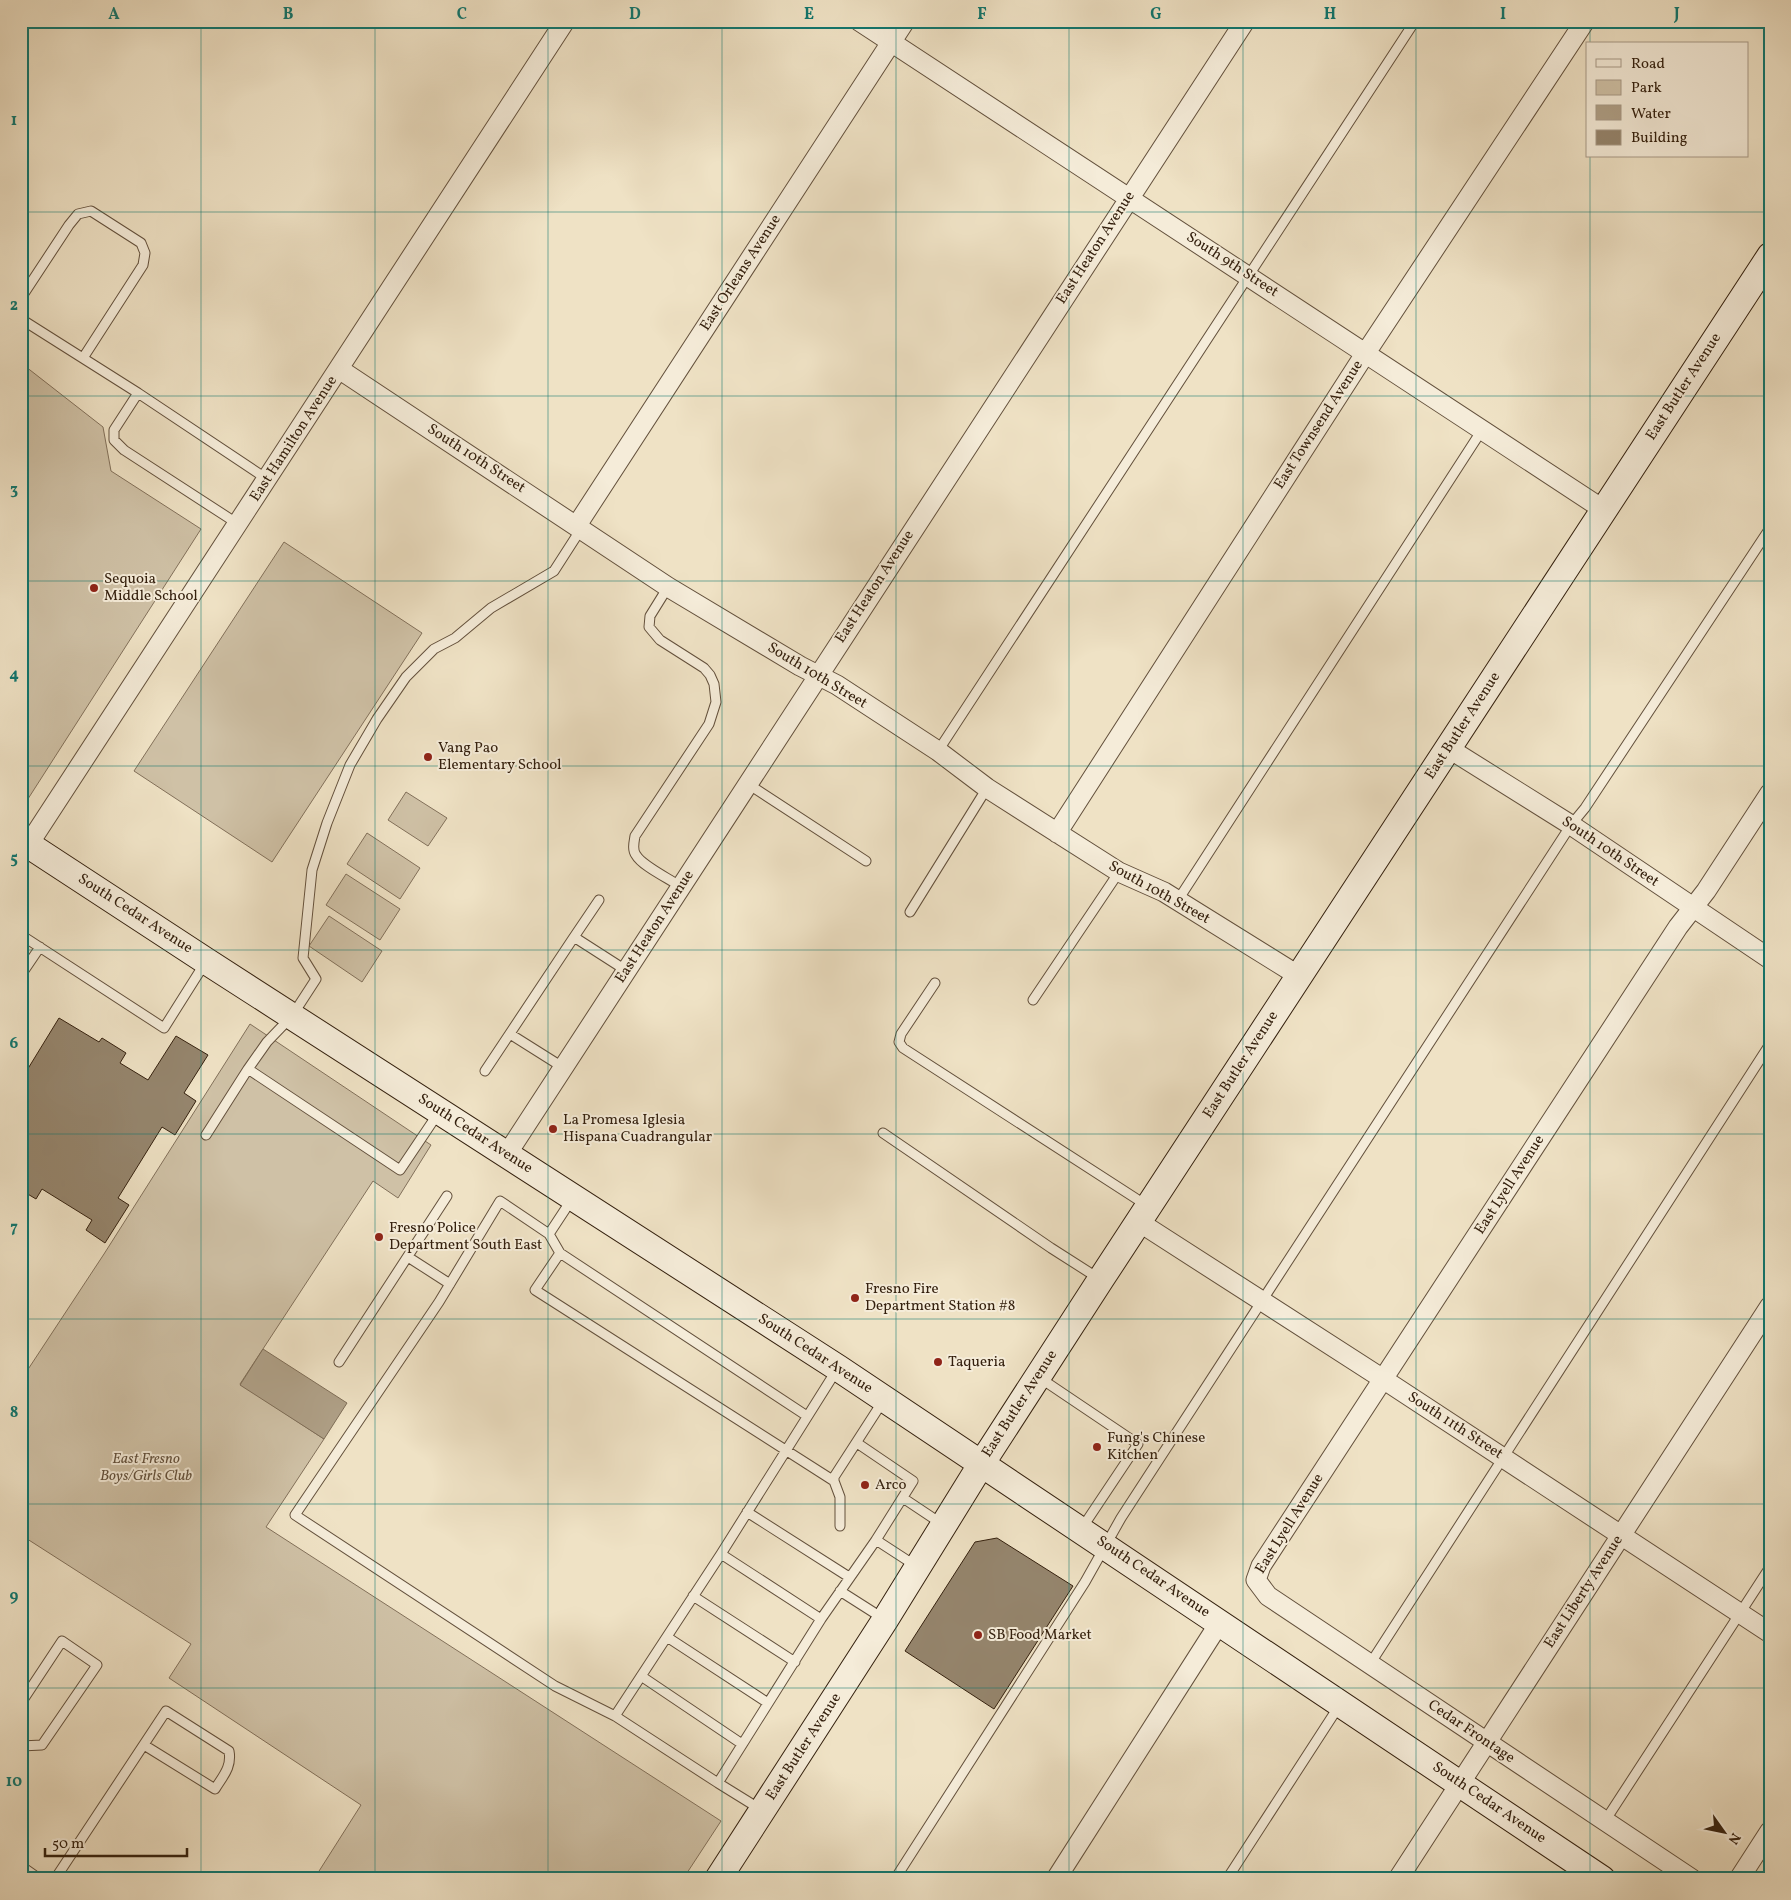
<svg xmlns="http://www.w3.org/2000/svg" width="1791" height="1900" font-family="Vollkorn,serif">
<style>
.green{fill:#cfc1a6;stroke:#82705a}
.water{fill:#afa087;stroke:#7e6d57}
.building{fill:#95856d;stroke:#34200e}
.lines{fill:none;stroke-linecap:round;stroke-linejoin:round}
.lane-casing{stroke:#63503c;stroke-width:11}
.street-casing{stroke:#63503c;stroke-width:21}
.secondary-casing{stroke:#34200e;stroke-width:28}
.lane{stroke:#f5ecd9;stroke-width:9}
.street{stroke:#f5ecd9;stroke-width:19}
.secondary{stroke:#f5ecd9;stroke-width:26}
.grid{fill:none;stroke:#0f766e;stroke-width:1;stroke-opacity:0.55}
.poi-dot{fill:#8f2418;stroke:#f5ecd9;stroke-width:2}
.labels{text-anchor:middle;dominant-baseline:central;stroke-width:4;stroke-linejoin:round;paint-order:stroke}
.street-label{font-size:15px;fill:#34200e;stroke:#f5ecd9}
.poi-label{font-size:15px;fill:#34200e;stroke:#f5ecd9;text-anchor:start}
.park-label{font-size:15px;font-style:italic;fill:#62503c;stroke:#f5ecd9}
.neatline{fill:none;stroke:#0f766e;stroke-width:2}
.grid-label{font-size:16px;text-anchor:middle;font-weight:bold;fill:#0f766e}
</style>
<rect width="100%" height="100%" fill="#efe2c5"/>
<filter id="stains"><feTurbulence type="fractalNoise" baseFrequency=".004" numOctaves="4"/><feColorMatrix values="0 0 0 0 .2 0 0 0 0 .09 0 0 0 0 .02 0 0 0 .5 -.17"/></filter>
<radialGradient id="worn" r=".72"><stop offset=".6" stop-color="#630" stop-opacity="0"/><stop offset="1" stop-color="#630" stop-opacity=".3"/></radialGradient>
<path class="green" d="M21 363 103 427 111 471 201 529 26 802 21 800Z
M284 542 422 633 272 862 134 771Z
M406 792 447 818 428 846 388 820Z
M367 833 420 868 400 899 347 864Z
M346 874 400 909 380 940 326 905Z
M329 916 382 951 362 982 309 946Z
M250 1024 431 1145 398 1198 373 1181 240 1384 324 1439 266 1527 721 1821 683 1879H314L361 1805 169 1678 191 1644 21 1535V1380L104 1254Z"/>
<path class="water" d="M263 1349 347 1403 324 1439 240 1385Z"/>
<path class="building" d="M59 1018 99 1042 102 1038 126 1053 120 1063 148 1080 176 1036 208 1055 184 1093 196 1101 175 1135 162 1127 118 1198 129 1205 105 1243 86 1230 92 1220 42 1189 36 1199 21 1190V1080Z
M997 1538 1073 1586 994 1709 905 1651 975 1542Z"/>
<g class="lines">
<defs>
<path id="lane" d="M21 298 69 225 78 214 91 211 141 243 145 253 143 265 83 358
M21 319 138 393
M238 524 124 450 114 440V430L138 393 267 479
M668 587 650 616 649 627 660 640 704 668 710 675 714 684 716 702 709 724 635 836C634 842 632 850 636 855 642 866 670 879 681 887
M938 751 1415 21
M748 784 866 861
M599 900 574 937 627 971
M1178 900 1482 430
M910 912 987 788
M21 935 164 1028 205 963
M21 975 40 947
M935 983 901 1034 899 1042 903 1048 1146 1205
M1033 1000 1119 872
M510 1034 564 1068
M248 1069 400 1170 439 1112
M485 1071 574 937
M883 1133 1051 1248 1098 1278
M206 1135 248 1069 267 1042 292 1016 316 979 303 958 312 870 327 823 350 765 377 719 406 677 434 649 455 638 491 608 554 571 581 529
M549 1234 572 1199
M560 1253 535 1290 834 1481
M408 1257 450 1284
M339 1362 447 1196
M1040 1378 1138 1444 1082 1528
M857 1443 913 1481 876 1540 916 1566
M903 1498 942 1524
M747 1512 849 1577
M840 1526V1497L834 1481V1477L883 1401
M721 1554 821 1619
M840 1591 884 1619
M693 1596 795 1662
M667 1637 768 1703
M1370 1664 1770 1044
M641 1676 742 1744
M21 1703 62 1641 97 1665 42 1745 21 1746
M615 1716 555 1686 295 1515 439 1302 500 1201 549 1234 560 1253 807 1416
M718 1783 615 1716 721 1554 836 1371
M760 1809 718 1783 821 1619 876 1540
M1605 1821 1770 1567
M55 1879 166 1711 229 1751C232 1767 223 1776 215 1789L144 1745
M895 1879 1085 1582 1121 1518 1571 825 1585 808 1770 528
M1227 1879 1339 1706
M1567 1879 1576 1865"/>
<path id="street" d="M859 21 1604 510
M339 369 668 587 800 666 837 685 938 751 987 788 1119 872 1164 892 1299 976
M577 525 905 21
M1448 748 1571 825 1770 959
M1057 833 1365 354 1585 21
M21 856 565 21
M507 1154 1245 21
M1139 1222 1383 1379 1770 1633
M21 1872 31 1879
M1056 1879 1220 1622
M1398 1879 1770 1306
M1692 1879 1268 1596 1256 1580 1261 1566 1678 927 1706 891 1770 793
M1739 1879 1770 1831"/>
<path id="secondary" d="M21 840 206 961 838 1368 1602 1879
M718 1879 885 1620 982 1463 1101 1279 1770 256"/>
</defs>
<use href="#lane" class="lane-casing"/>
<use href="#street" class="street-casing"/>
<use href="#secondary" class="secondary-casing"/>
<use href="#lane" class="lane"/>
<use href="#street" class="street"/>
<use href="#secondary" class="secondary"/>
</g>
<path class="grid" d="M201 21V1879M375 21V1879M548 21V1879M722 21V1879M896 21V1879M1069 21V1879M1243 21V1879M1416 21V1879M1590 21V44M1590 156V1879M21 212H1770M21 396H1770M21 581H1770M21 766H1770M21 950H1770M21 1134H1770M21 1319H1770M21 1504H1770M21 1688H1770"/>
<g class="poi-dot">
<circle cx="94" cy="588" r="5"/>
<circle cx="428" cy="757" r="5"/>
<circle cx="553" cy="1129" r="5"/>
<circle cx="379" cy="1237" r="5"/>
<circle cx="855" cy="1298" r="5"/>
<circle cx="938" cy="1362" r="5"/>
<circle cx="1097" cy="1447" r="5"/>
<circle cx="865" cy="1485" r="5"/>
<circle cx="978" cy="1635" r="5"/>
</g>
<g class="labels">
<g class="street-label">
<text transform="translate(1096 248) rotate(-57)">East Heaton Avenue</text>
<text transform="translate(1232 265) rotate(33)">South 9th Street</text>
<text transform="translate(741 273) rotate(-57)">East Orleans Avenue</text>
<text transform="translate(1684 387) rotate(-57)">East Butler Avenue</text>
<text transform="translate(1319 425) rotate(-57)">East Townsend Avenue</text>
<text transform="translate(294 439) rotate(-57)">East Hamilton Avenue</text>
<text transform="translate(476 459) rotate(33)">South 10th Street</text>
<text transform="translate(875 587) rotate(-57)">East Heaton Avenue</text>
<text transform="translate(817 676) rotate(31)">South 10th Street</text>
<text transform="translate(1463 726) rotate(-57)">East Butler Avenue</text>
<text transform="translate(1610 852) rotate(34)">South 10th Street</text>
<text transform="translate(1159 893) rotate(29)">South 10th Street</text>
<text transform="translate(135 914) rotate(33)">South Cedar Avenue</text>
<text transform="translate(655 927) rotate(-57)">East Heaton Avenue</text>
<text transform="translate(1241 1065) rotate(-57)">East Butler Avenue</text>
<text transform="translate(475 1134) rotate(33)">South Cedar Avenue</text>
<text transform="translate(1510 1185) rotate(-57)">East Lyell Avenue</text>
<text transform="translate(815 1354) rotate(33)">South Cedar Avenue</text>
<text transform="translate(1020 1404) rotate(-57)">East Butler Avenue</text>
<text transform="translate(1455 1426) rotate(33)">South 11th Street</text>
<text transform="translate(1290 1524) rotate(-58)">East Lyell Avenue</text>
<text transform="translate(1153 1577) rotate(34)">South Cedar Avenue</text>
<text transform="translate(1584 1592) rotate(-57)">East Liberty Avenue</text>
<text transform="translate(1471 1732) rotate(34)">Cedar Frontage</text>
<text transform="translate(804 1747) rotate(-57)">East Butler Avenue</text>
<text transform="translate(1489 1803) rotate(34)">South Cedar Avenue</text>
</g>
<g class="poi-label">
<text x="104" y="579">Sequoia<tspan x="104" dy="17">Middle School</tspan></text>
<text x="438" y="748">Vang Pao<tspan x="438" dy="17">Elementary School</tspan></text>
<text x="563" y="1120">La Promesa Iglesia<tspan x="563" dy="17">Hispana Cuadrangular</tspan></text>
<text x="389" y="1228">Fresno Police<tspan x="389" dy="17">Department South East</tspan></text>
<text x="865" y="1289">Fresno Fire<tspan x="865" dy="17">Department Station #8</tspan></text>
<text x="948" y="1362">Taqueria</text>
<text x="1107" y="1438">Fung's Chinese<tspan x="1107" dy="17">Kitchen</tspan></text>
<text x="875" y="1485">Arco</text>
<text x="988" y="1635">SB Food Market</text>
</g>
<g class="park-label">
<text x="146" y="1459">East Fresno<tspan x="146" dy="17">Boys/Girls Club</tspan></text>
</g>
</g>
<rect width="1791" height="1900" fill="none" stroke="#efe2c5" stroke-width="55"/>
<rect x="1586" y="42" width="162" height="115" fill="#f5ecd9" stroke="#a89a88"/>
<rect x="1596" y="59" width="25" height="8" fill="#f5ecd9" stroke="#a89a88"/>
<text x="1631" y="68" font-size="15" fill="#34200e">Road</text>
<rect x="1596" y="80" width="25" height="15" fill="#cfc1a6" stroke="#a89a88"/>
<text x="1631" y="92" font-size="15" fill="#34200e">Park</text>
<rect x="1596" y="105" width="25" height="15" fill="#afa087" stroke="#a89a88"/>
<text x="1631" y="118" font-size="15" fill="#34200e">Water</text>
<rect x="1596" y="130" width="25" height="15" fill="#95856d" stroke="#a89a88"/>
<text x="1631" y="142" font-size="15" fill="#34200e">Building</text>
<g transform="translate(1724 1832) rotate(123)" stroke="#f5ecd9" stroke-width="4" paint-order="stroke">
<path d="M0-4L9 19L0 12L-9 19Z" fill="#34200e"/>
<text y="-8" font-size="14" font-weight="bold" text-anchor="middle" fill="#34200e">N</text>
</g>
<path d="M45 1848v8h142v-8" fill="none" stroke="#34200e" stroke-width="2.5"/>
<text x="52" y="1848" font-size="15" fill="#34200e" stroke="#f5ecd9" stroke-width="4" paint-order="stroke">50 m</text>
<rect x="28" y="28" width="1736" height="1844" class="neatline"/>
<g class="grid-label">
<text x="114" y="19">A</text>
<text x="288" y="19">B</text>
<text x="462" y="19">C</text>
<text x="635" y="19">D</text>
<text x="809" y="19">E</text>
<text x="982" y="19">F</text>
<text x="1156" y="19">G</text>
<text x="1330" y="19">H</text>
<text x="1503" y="19">I</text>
<text x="1677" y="19">J</text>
<text x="14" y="125">1</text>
<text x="14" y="310">2</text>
<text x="14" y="494">3</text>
<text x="14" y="679">4</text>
<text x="14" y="863">5</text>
<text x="14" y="1048">6</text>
<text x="14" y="1232">7</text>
<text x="14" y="1417">8</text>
<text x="14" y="1601">9</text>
<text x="14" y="1786">10</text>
</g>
<rect width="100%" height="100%" filter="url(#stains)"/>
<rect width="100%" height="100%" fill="url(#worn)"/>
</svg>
